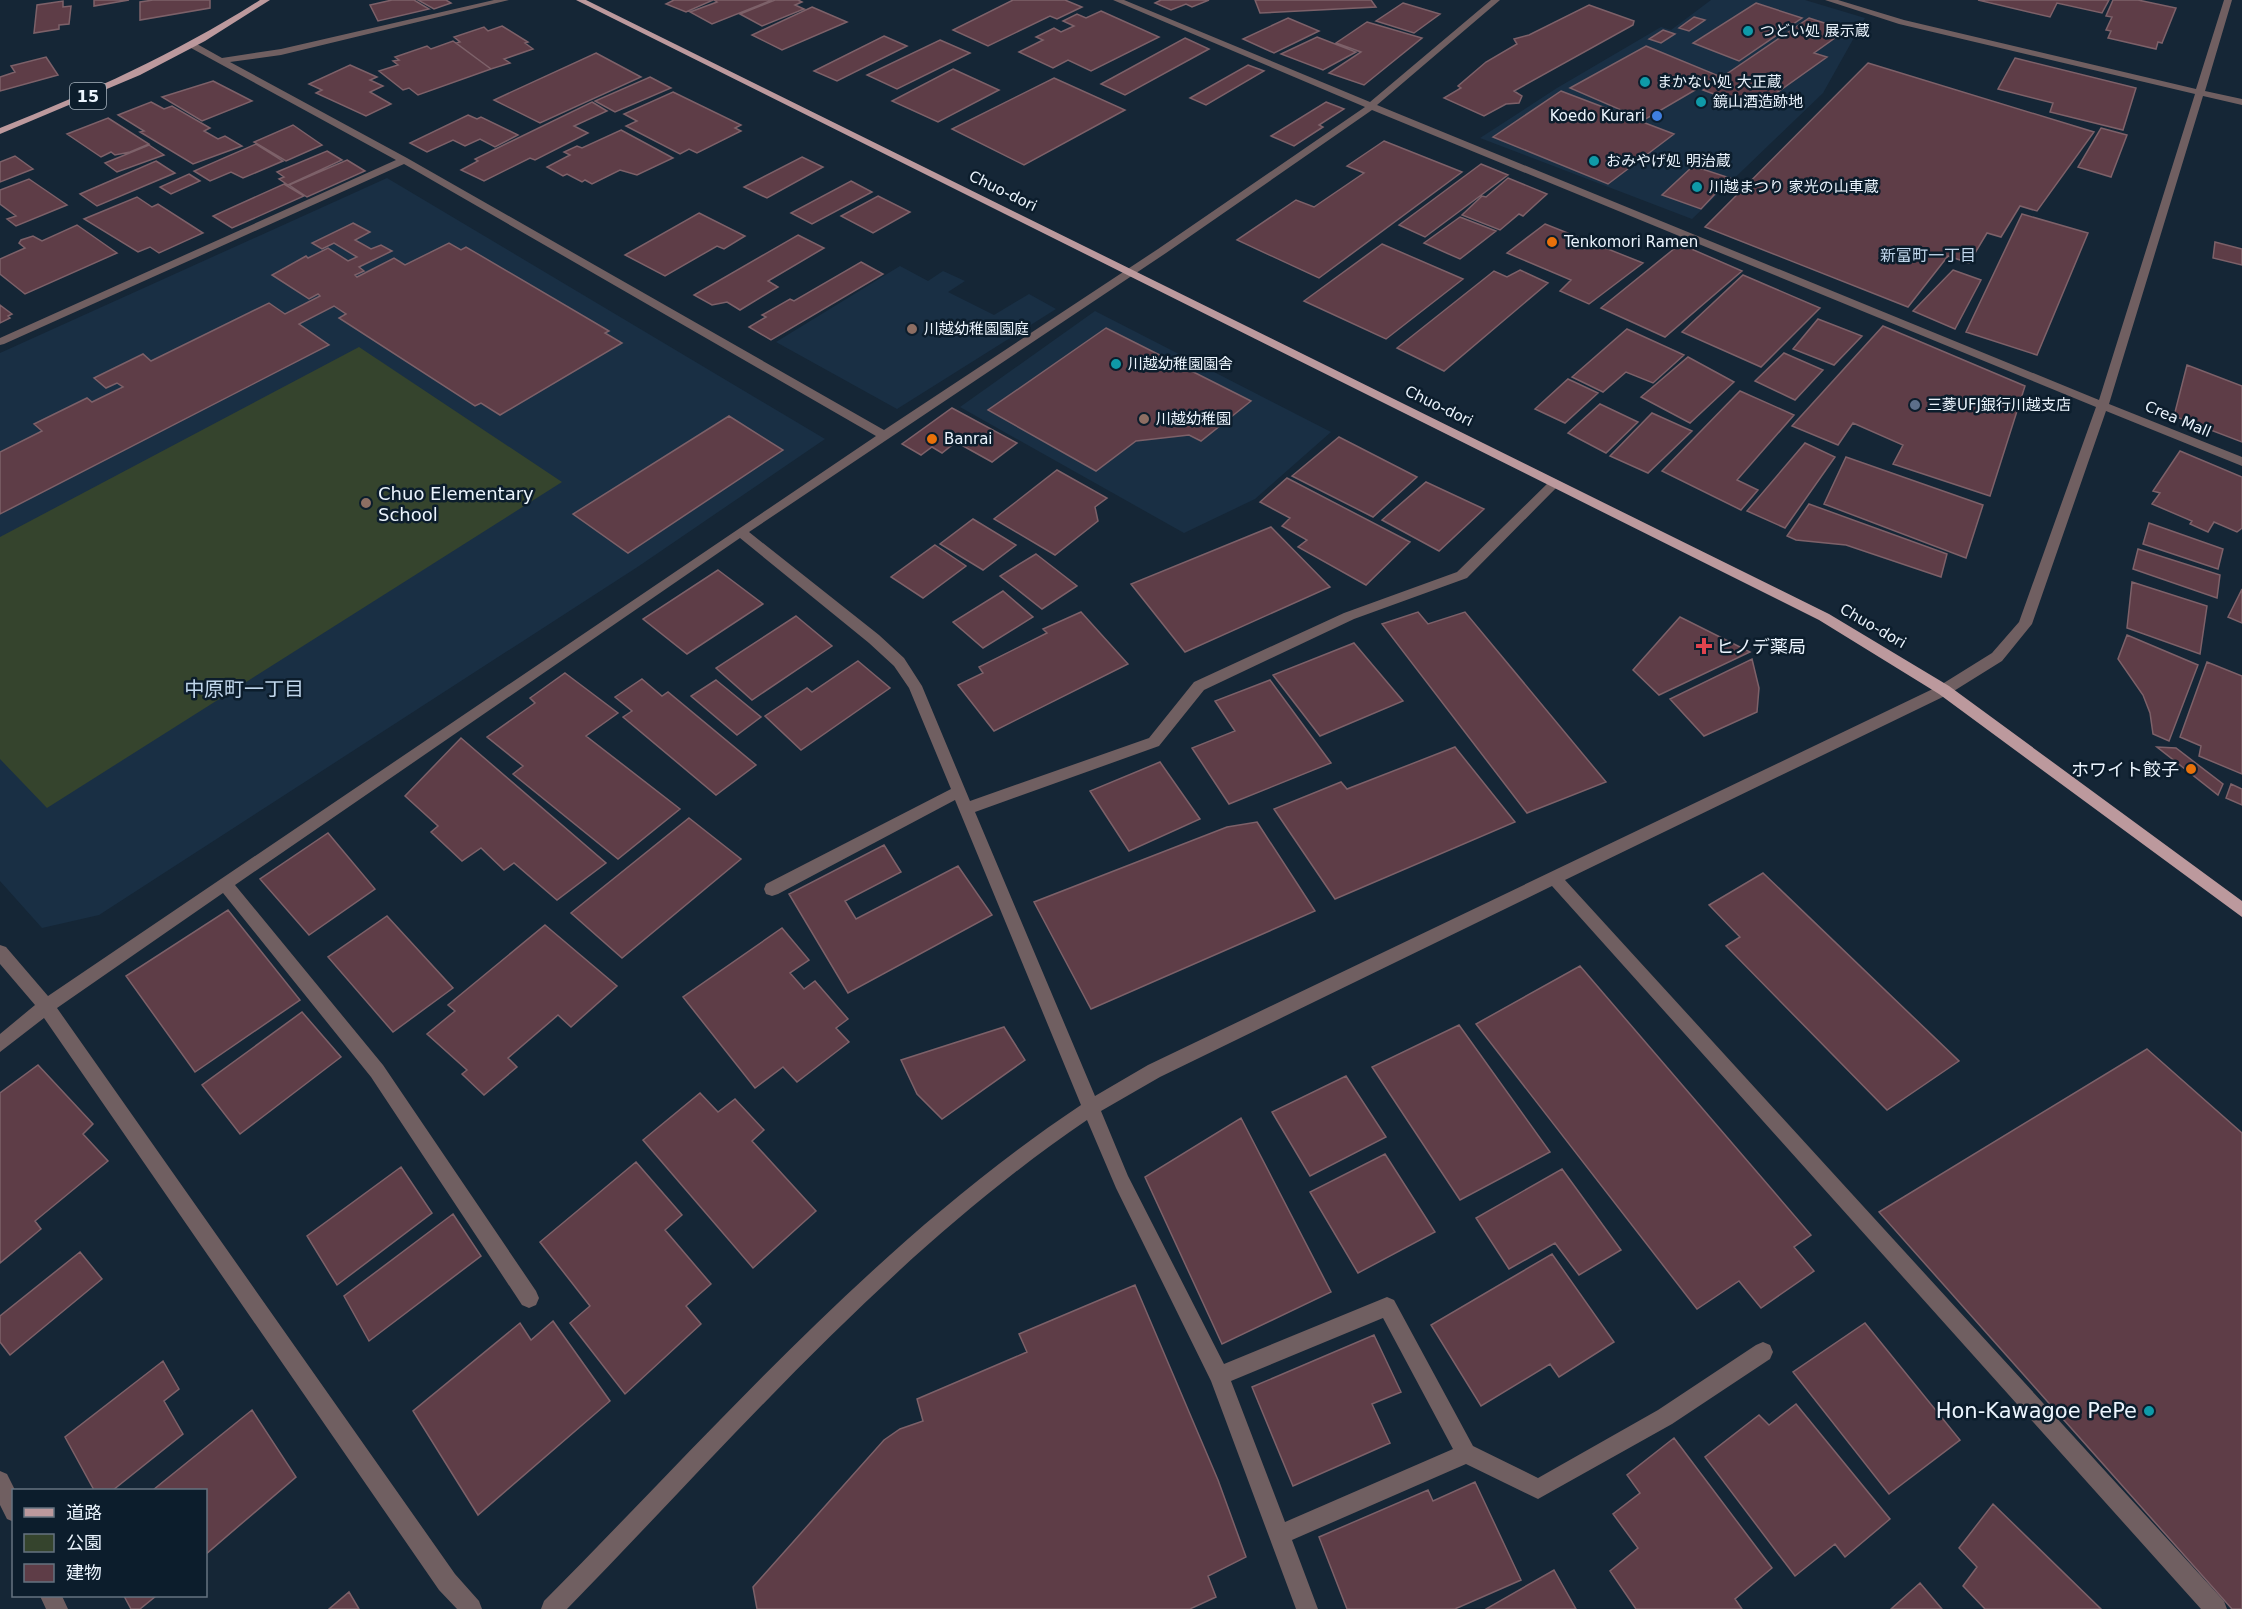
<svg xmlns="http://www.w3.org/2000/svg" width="2242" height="1609" font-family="'DejaVu Sans','Noto Sans JP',sans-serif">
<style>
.built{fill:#192f44}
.green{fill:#35442d}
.building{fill:#5e3d47;stroke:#7d6169;stroke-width:1.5}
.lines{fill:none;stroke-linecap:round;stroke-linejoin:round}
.minor{fill:#705f61;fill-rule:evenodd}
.major{fill:#bc999d;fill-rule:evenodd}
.culture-dot{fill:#0f9aa8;stroke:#0c1d2c;stroke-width:2}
.shop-dot{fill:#3f7fe0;stroke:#0c1d2c;stroke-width:2}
.food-dot{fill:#e8710a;stroke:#0c1d2c;stroke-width:2}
.education-dot{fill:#8d6e63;stroke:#0c1d2c;stroke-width:2}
.service-dot{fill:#5c6f8a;stroke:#0c1d2c;stroke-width:2}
.health-dot{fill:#e0444e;stroke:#0c1d2c;stroke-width:2}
.labels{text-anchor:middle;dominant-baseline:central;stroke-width:5;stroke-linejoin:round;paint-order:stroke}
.far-poi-label{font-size:15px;fill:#ebf4fd;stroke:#0c1d2c;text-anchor:start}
.far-street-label{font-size:15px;fill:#ebf4fd;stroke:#0c1d2c}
.shield{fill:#0c1d2c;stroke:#a8b4be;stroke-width:1.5}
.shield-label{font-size:16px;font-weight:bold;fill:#ebf4fd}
.far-neighbourhood-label{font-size:16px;fill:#c0d6eb;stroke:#0c1d2c}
.poi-label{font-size:18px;fill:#ebf4fd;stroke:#0c1d2c;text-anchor:start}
.neighbourhood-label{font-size:20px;fill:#c0d6eb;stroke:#0c1d2c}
.near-poi-label{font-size:21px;fill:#ebf4fd;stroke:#0c1d2c;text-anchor:end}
</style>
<rect width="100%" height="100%" fill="#152636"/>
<path class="built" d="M1711 0H1805L1865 18 1823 93 1692 219 1480 138 1557 88 1661 27 1671 30Z
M387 178 825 439 639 566 99 915 42 928 0 881V353Z
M900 266 928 281 943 271 965 281 948 292 994 315 1029 294 1056 309 897 409 776 342Z
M1095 311 1331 432 1255 499 1184 533 960 407Z"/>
<path class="green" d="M359 347 562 482 47 808 0 759V537Z"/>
<path class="building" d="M94 0H129L94 6Z
M153 0H210V8L140 20V2Z
M392 0H414L429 9 378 21 370 5Z
M418 0H446L451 3 434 9Z
M674 0H713L686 12 666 4Z
M714 0H772L712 24 690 12 717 2Z
M775 0H798L802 2 795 5 804 9 762 26 740 14Z
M1013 0H1065L1082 7 1057 19 1050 16 988 46 953 30Z
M1161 0H1209L1192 7 1186 4 1171 10 1155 3Z
M1255 0H1371L1376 7 1260 13Z
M1978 0H2109L2102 13 2057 3 2050 17Z
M2113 0H2138L2176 8 2162 43 2158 42 2156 49 2108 38 2111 31 2106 30 2112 17 2106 16Z
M63 1V7L71 6 69 24 59 25V29L34 33 37 5Z
M1403 3 1440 14 1414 33 1376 21Z
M1756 3 1802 18 1739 61 1693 43Z
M1589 5 1634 21 1633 25 1514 91 1522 96 1519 103 1506 104 1484 116 1444 98 1461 88 1458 86 1486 62 1517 44 1514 39 1529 35Z
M812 7 847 22 782 50 752 35Z
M1101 11 1159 37 1091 71 1068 60 1053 68 1019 52 1043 40 1036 37 1054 28 1061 32 1074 26 1063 21 1077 14 1086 18Z
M1694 17 1705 20 1689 31 1679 28Z
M1288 18 1319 31 1274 53 1243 39Z
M1809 18 1846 30 1814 53 1827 57 1754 109 1703 90Z
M1367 22 1422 38 1364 85 1329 73 1361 52 1336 43Z
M502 26 528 42 525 43 533 49 504 59 510 63 491 69 456 43 460 42 454 37 484 27 488 31Z
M1663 30 1675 34 1661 43 1649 39Z
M884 36 907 46 837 81 814 71Z
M1317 37 1356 52 1323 70 1281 54Z
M1185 38 1209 49 1125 95 1101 84Z
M940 40 970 53 897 89 867 75Z
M453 41 491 69 418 95 409 88 403 90 379 71 398 65 393 61 399 60 395 57 427 46 431 49Z
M1646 46 1719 76 1644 120 1570 88Z
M596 53 641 77 540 123 494 100Z
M46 57 58 75 0 91V77L15 72 11 66Z
M2015 58 2136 88 2123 130 2050 112 2053 103 1998 89Z
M1868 63 2094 132 2037 211 2020 206 2001 237 1987 233 1969 263 1948 256 1908 307 1705 227Z
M350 65 377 77 370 80 383 86 370 92 391 104 366 116 316 93 322 90 309 84Z
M1248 65 1264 71 1206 105 1190 98Z
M953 69 999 90 938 122 892 101Z
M650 77 671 88 615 112 595 101Z
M1054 78 1125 110 1024 165 952 129Z
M213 81 252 101 202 121 162 97Z
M1561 91 1674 134 1608 184 1493 137Z
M673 92 741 125 735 128 741 131 697 153 689 149 680 154 626 126 637 121 624 114Z
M151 102 164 109 172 106 210 128 204 131 218 139 225 136 242 146 193 164 140 132 144 131 118 115Z
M592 102 607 111 574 126 588 133 535 160 530 158 484 181 461 170 478 161 475 159Z
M1326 102 1344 109 1319 125 1323 127 1294 146 1271 136Z
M468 115 477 119 481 117 518 135 495 147 480 139 465 146 453 140 427 152 410 143Z
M108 118 149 144 130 152 115 155 111 152 101 157 67 134Z
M293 125 322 145 286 161 254 142Z
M2101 128 2127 135 2111 177 2078 167Z
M621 130 673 158 637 175 620 170 592 184 585 180 582 182 567 174 563 176 547 167 570 155 564 152 577 146 582 148Z
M1384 141 1462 172 1319 278 1237 240 1296 200 1314 207 1364 173 1347 166Z
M256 144 283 161 243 178 231 172 210 181 194 171Z
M149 145 164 155 117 172 105 163Z
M327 151 342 160 288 185 279 179 284 177 277 172Z
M15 156 33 169 0 182V162Z
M802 157 823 167 767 198 744 187Z
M347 160 365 171 307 197 289 185Z
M156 161 175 173 97 206 80 194Z
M1481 164 1508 175 1425 237 1399 225Z
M1693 166 1730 178 1701 209 1662 195Z
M189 174 200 181 171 194 160 187Z
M1508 178 1547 194 1523 216 1519 214 1500 230 1462 215 1482 196 1486 197Z
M29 179 67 205 16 226 7 219 16 216 0 204V190Z
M851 181 872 192 812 224 791 213Z
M284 184 304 196 232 228 213 216Z
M878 196 910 212 873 233 841 216Z
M137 197 152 207 158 204 203 233 159 253 150 247 138 252 84 219Z
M699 213 745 236 724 249 717 246 665 276 625 255Z
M2022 214 2088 233 2037 355 1966 332Z
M1460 217 1496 231 1460 259 1424 243Z
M353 223 370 232 355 240 371 249 381 245 392 251 359 267 364 271 355 275 357 277 394 258 405 265 449 243 461 250 466 247 609 331 605 333 622 343 500 415 481 403 475 406 339 318 346 314 334 306 299 324 329 345 0 514V452L42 431 34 424 87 398 92 402 123 387 117 383 106 388 94 378 143 354 151 361 269 303 285 314 320 296 318 294 309 299 272 275 306 256 308 258 328 248 348 261 357 257 334 243 322 249 312 243Z
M1545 224 1643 263 1589 304 1560 291 1571 280 1507 253Z
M77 225 117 253 25 294 0 274V259L25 248 19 243 21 240 33 236 42 241Z
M798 235 824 248 768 281 778 287 740 310 727 302 712 305 694 295Z
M2215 242 2242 249V265L2213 258Z
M1382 244 1463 279 1386 339 1304 301Z
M1680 244 1742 271 1665 337 1601 308Z
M861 262 883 274 771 340 749 327 766 317 762 315 790 299 794 301Z
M1520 270 1548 283 1444 371 1397 348 1494 271 1507 277Z
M1953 270 1981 280 1955 329 1913 311Z
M1743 275 1820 308 1761 367 1682 332Z
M0 305 12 314 8 316 10 318 0 323Z
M1818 319 1862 336 1834 365 1793 349Z
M1883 326 2025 386 1990 496 1893 464 1903 445 1853 423 1838 445 1792 426Z
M1106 328 1251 401 1201 441 1189 435 1136 441 1096 471 988 410Z
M1627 329 1684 355 1653 383 1626 372 1603 392 1572 377Z
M1784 353 1823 370 1795 400 1755 381Z
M1688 357 1734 382 1690 423 1641 397Z
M2187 365 2242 386V442L2174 416Z
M1568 379 1598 393 1565 423 1535 409Z
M1740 391 1794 415 1737 480 1758 490 1741 510 1662 471Z
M1600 404 1638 422 1606 453 1568 433Z
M952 408 1017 443 992 462 956 442 942 453 932 447 921 455 902 444Z
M1652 413 1692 431 1648 473 1610 456Z
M729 416 783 450 628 553 573 514Z
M1339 437 1417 477 1373 517 1292 476Z
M1805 443 1835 457 1785 528 1747 511Z
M2180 451 2242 477V528L2237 532 2214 522 2208 532 2190 524 2192 521 2152 504 2160 493 2153 491Z
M1846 457 1983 505 1966 558 1824 504Z
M1057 470 1107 498 1095 507 1098 521 1055 555 994 519Z
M1287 478 1410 542 1366 585 1298 547 1307 540 1282 526 1290 518 1260 502Z
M1426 482 1484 509 1439 551 1382 520Z
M1809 504 1947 554 1941 577 1846 545 1796 540 1787 536Z
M973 519 1016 545 983 570 940 544Z
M2149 523 2223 549 2218 569 2143 544Z
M1271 527 1330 587 1185 652 1131 584Z
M935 545 966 566 923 598 891 577Z
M2138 549 2220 575 2217 598 2133 569Z
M1036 554 1077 586 1042 609 1000 576Z
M718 570 763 604 687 654 643 619Z
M2132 582 2207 606 2200 654 2127 628Z
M2242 589V623L2228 617Z
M1003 591 1033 617 983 648 953 622Z
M1081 612 1128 664 994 731 958 685 983 673 979 667 1047 633 1043 629Z
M1418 612 1428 624 1465 612 1606 782 1527 813 1382 624Z
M796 616 832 646 752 700 716 668Z
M1680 617 1750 652 1659 695 1633 670Z
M2127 635 2198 665 2169 741 2153 734 2150 713 2143 695 2118 659Z
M1354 643 1403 701 1320 736 1273 675Z
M1752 659 1759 688 1757 712 1704 736 1670 699Z
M858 661 890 688 801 750 765 716 807 688 812 692Z
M2207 662 2242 676V774L2199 756 2201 746 2180 737Z
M565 673 618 713 586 736 680 809 618 859 513 774 523 766 487 737 535 703 530 698Z
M642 679 662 696 668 692 756 765 716 795 623 717 632 711 615 697Z
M716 680 761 717 737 735 691 696Z
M1270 680 1331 763 1229 804 1192 748 1235 731 1215 701Z
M461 738 606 863 557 900 514 863 504 870 481 848 462 861 431 832 438 826 405 796Z
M1455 747 1515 822 1335 899 1274 809 1341 782 1347 789Z
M2157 747 2176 748 2223 784 2218 795Z
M1160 762 1200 819 1129 851 1090 791Z
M2231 784 2242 789V805L2226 798Z
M689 818 741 859 622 958 571 913Z
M1257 822 1315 911 1091 1009 1034 902 1227 827Z
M328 833 375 889 309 935 260 879Z
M884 845 901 872 845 901 856 919 958 866 992 915 848 993 789 894Z
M1763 873 1959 1061 1887 1110 1726 946 1740 937 1709 905Z
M228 910 300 1000 195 1072 126 976Z
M387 916 453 988 393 1032 328 957Z
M545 925 617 986 571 1027 558 1015 508 1058 517 1067 484 1095 462 1074 467 1070 427 1034 455 1011 448 1005Z
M782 928 809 960 790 973 804 989 815 981 848 1019 836 1028 849 1042 797 1082 783 1067 755 1088 683 997Z
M1580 966 1811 1235 1794 1247 1814 1271 1761 1308 1739 1281 1697 1309 1476 1024Z
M302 1012 341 1057 240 1134 202 1085Z
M1459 1025 1550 1152 1460 1200 1372 1067Z
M1004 1027 1025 1060 942 1119 917 1094 901 1060Z
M2147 1049 2242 1133V1609H2232L1879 1212Z
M38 1065 93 1124 83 1134 108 1161 35 1221 41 1229 0 1263V1093Z
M1346 1076 1386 1137 1310 1176 1272 1112Z
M700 1093 718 1112 735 1099 764 1130 752 1141 816 1211 753 1268 643 1140Z
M1241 1118 1331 1292 1222 1344 1145 1177Z
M1385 1154 1435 1232 1358 1273 1310 1192Z
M636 1162 682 1215 665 1230 711 1284 686 1306 701 1324 625 1394 570 1323 590 1306 540 1242Z
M401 1167 432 1213 337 1285 307 1236Z
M1562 1169 1621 1250 1579 1275 1555 1243 1509 1269 1476 1218Z
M453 1214 481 1256 369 1341 344 1296Z
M80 1252 102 1279 10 1355 0 1342V1316Z
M1552 1254 1614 1342 1559 1377 1550 1364 1481 1406 1431 1325Z
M1135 1285 1218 1480 1246 1557 1208 1576 1216 1597 1190 1609H757L753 1587 884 1440 900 1429 923 1421 917 1399 1027 1352 1019 1334Z
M553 1321 610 1401 478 1515 413 1411 520 1323 531 1340Z
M1865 1323 1960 1440 1889 1494 1793 1372Z
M1374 1335 1401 1392 1372 1404 1390 1443 1293 1486 1252 1387Z
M163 1361 179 1389 164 1401 183 1434 113 1490H94L65 1437Z
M1796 1404 1890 1519 1845 1557 1835 1544 1795 1576 1705 1457 1759 1415 1769 1425Z
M252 1410 296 1477 206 1554V1490H153Z
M1674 1438 1772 1568 1735 1599 1742 1609H1636L1610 1571 1638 1548 1613 1514 1640 1493 1627 1475Z
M1475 1482 1521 1580 1455 1609H1347L1319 1537 1428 1490 1433 1501Z
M1993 1504 2101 1609H1985L1963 1586 1977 1567 1959 1548Z
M1554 1570 1576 1609H1486Z
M1920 1583 1942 1609H1891Z
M349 1592 359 1609H329Z
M124 1596H156L140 1609H131Z"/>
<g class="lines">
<path class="minor" d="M494 0H509L281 55 230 62 407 158 884 430 1158 249 1365 107 1113 0H1124L1370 102 1491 0H1500L1377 105 2099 400 2195 94 1899 24 1825 0H1838L1904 20 2196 89 2224 0H2232L2205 91 2242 99V105L2203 96 2109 404 2242 457V466L2106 411 2032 624 2002 661 1949 694 1565 880 2224 1601 2227 1609H2201L1552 886 1160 1077 1101 1111 1128 1176 1224 1364 1387 1297 1394 1300 1473 1446 1538 1478 1658 1410 1756 1345 1763 1342 1770 1345 1773 1352 1770 1359 1672 1424 1538 1499 1466 1464 1292 1540 1318 1609H1296L1211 1381 1116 1188 1087 1120C890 1254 733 1439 567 1609H541L544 1601C716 1428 877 1241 1081 1105L955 800 778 894 772 896 766 894 764 889 766 884 951 789 909 688 894 666 869 643 740 538 235 885 383 1065 536 1291 539 1298 536 1305 529 1308 522 1305 371 1077 223 893 57 1008 455 1574 479 1601 482 1609H457L439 1590 44 1018 0 1052V1034L35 1005 0 964V945L6 947 48 996 876 436 404 164 4 344 0 345V338L396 160 191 48V44H197L222 58 281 49ZM1372 110 2096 407 2019 622 1992 653 1939 686 1148 1065 1095 1096 975 812 1159 746 1204 690 1354 619 1467 578 1561 483 1555 479 1551 480 1457 572 1344 613 1194 682 1149 738 970 801 922 686 904 658 879 635 749 532 1166 253ZM1383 1318 1453 1449 1285 1522 1231 1381Z
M0 1471 7 1474 15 1490 14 1522 7 1519 0 1505Z
M40 1596H62L68 1609H46Z"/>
<path class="major" d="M260 0H270L205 41 140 75 0 134V128C91 92 178 52 260 0Z
M576 0H586L1829 614 1949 686 2242 901V917L1939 694 1819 620Z"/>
</g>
<g class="culture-dot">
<circle cx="1748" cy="31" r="6"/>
<circle cx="1645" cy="82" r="6"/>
<circle cx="1701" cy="102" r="6"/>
<circle cx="1594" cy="161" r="6"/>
<circle cx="1697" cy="187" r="6"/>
<circle cx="1116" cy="364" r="6"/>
<circle cx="2149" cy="1411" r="6"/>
</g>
<circle class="shop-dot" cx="1657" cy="116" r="6"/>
<g class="food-dot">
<circle cx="1552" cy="242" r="6"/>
<circle cx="932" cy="439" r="6"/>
<circle cx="2191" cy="769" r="6"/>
</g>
<g class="education-dot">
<circle cx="912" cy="329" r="6"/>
<circle cx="1144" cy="419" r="6"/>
<circle cx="366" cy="503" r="6"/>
</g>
<circle class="service-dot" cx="1915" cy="405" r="6"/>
<path class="health-dot" d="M1701 637h6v6h6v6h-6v6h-6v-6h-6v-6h6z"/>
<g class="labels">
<g class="far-poi-label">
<text x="1760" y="31">つどい処 展示蔵</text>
<text x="1657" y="82">まかない処 大正蔵</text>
<text x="1713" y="102">鏡山酒造跡地</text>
<text x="1645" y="116" text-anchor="end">Koedo Kurari</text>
<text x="1606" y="161">おみやげ処 明治蔵</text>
<text x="1709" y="187">川越まつり 家光の山車蔵</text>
<text x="1564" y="242">Tenkomori Ramen</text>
<text x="924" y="329">川越幼稚園園庭</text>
<text x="1128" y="364">川越幼稚園園舎</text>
<text x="1927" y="405">三菱UFJ銀行川越支店</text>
<text x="1156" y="419">川越幼稚園</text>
<text x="944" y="439">Banrai</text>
</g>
<g class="far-street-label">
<text transform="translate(1003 191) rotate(26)">Chuo-dori</text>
<text transform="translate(1439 406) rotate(26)">Chuo-dori</text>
<text transform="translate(2178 419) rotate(23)">Crea Mall</text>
<text transform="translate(1873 626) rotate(30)">Chuo-dori</text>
</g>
<rect class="shield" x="70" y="83" width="36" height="26" rx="4.5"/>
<g class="shield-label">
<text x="88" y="96">15</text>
</g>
<g class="far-neighbourhood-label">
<text x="1928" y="255">新富町一丁目</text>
</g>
<g class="poi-label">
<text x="378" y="493">Chuo Elementary<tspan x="378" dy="21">School</tspan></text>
<text x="1716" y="646">ヒノデ薬局</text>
<text x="2179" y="769" text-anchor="end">ホワイト餃子</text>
</g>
<g class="neighbourhood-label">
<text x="244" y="689">中原町一丁目</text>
</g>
<g class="near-poi-label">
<text x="2137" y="1411">Hon-Kawagoe PePe</text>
</g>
</g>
<rect x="12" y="1489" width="195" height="108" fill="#0c1d2c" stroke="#657380" stroke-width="1.5"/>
<rect x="24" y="1508" width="30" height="9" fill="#bc999d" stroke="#657380" stroke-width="1.5"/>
<text x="66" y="1519" font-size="18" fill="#ebf4fd">道路</text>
<rect x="24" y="1534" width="30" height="18" fill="#35442d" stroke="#657380" stroke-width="1.5"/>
<text x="66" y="1549" font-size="18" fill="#ebf4fd">公園</text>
<rect x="24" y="1564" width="30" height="18" fill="#5e3d47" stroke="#657380" stroke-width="1.5"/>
<text x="66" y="1579" font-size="18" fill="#ebf4fd">建物</text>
</svg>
